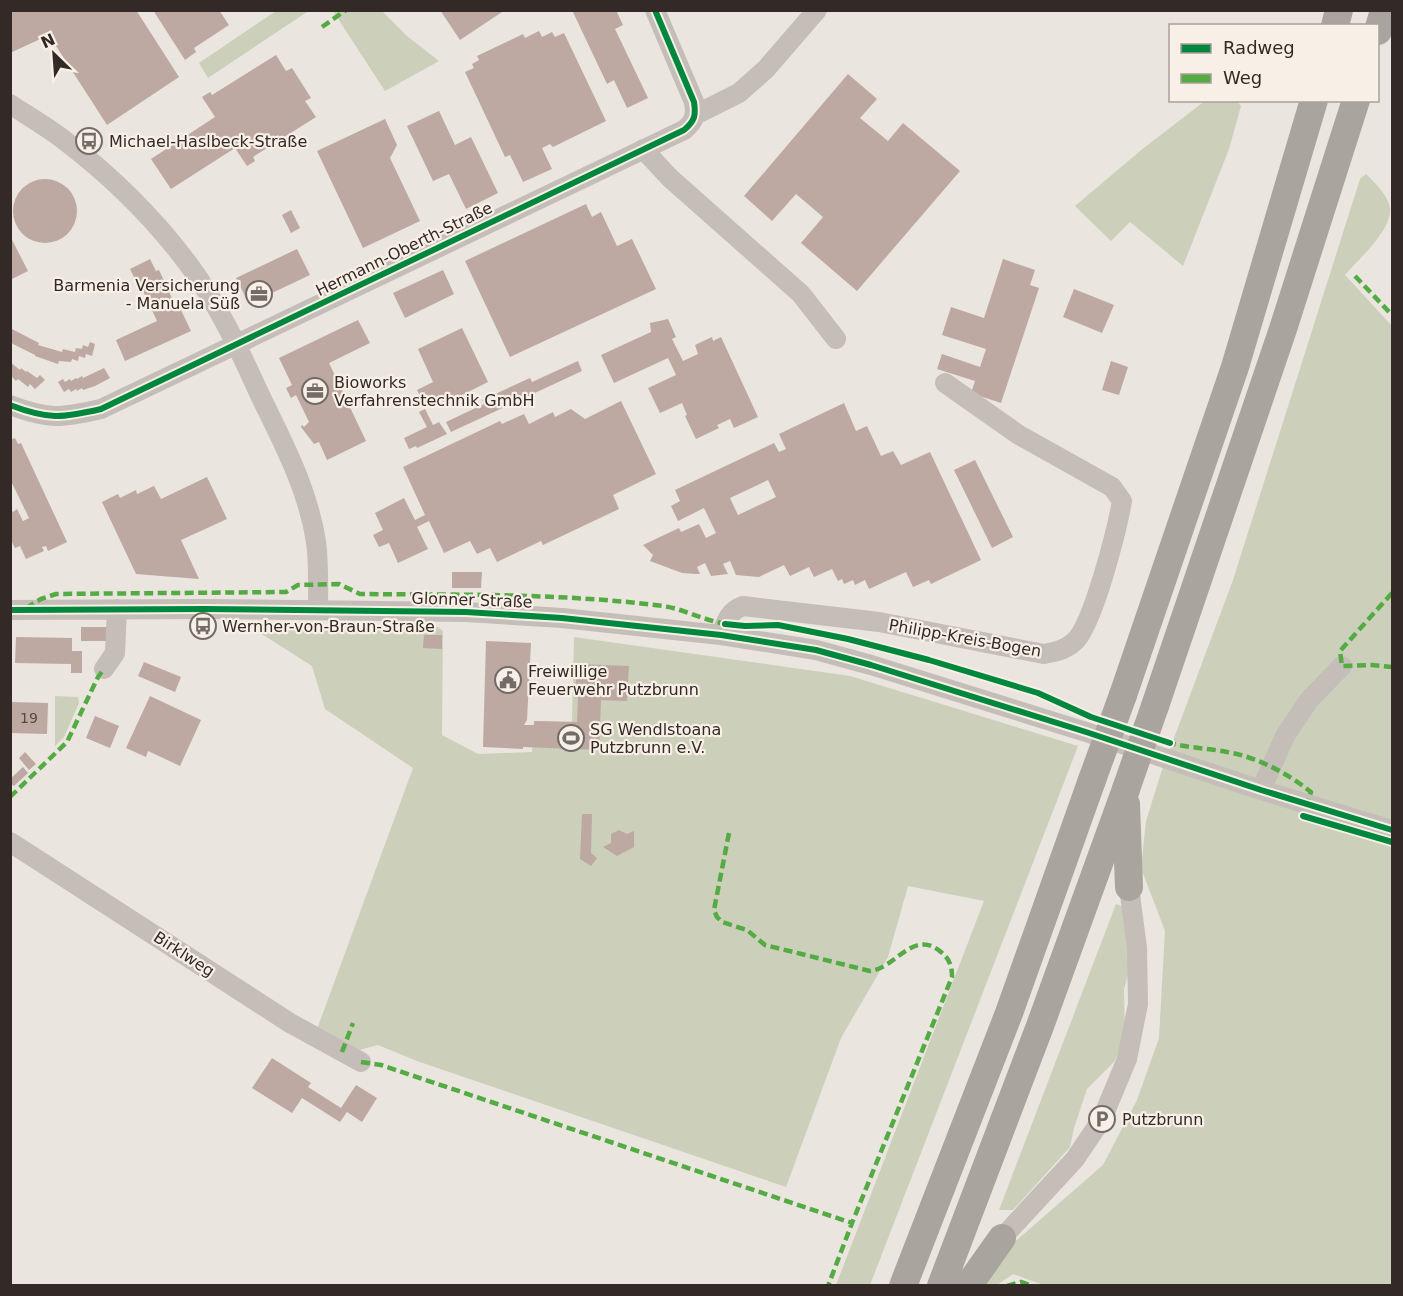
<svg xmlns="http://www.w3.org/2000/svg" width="1403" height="1296" font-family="'DejaVu Sans',sans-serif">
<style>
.green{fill:#cccfba}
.building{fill:#bda9a2;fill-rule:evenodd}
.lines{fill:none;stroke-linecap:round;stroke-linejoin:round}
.minor{stroke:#c4bdb8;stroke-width:20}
.highway{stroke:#a9a49e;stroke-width:28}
.highway-bridge{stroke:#a9a49e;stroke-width:28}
.quiet{stroke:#54ab44;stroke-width:4.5;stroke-dasharray:9 4.5;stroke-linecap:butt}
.cycleway-casing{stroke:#f8efe6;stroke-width:10}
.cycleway{stroke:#00873e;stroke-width:6}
.labels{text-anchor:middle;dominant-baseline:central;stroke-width:4.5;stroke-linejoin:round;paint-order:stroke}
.number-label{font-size:14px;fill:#564a46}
.poi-label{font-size:16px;fill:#332a27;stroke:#f8efe6;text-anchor:start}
.street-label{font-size:16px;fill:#332a27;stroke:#f8efe6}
</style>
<rect width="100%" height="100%" fill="#eae5df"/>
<path class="green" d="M276 11 307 10V12L208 78 199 63Z
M333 11H382L407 36 439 61 385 91Z
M1206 100 1237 101 1241 106 1229 149 1183 266 1130 222 1111 241 1075 206 1140 151Z
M1366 174C1375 183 1389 196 1390 209 1392 230 1358 260 1345 275L1392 326V1285L1046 1286 1013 1274 997 1285 979 1286 995 1259 1103 1165 1137 1100 1159 1038 1165 931 1141 868 1146 821 1161 773 1233 580 1360 179Z
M339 624 438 627 443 631 442 735 478 754 532 752 534 721 572 722 574 637 850 676 1078 746 870 1285H836L984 901 908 886 888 957 841 1038 786 1187 417 1061 378 1045 352 1052 316 1032 413 768 325 709 312 666 257 631Z
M55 696 78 697 79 703 64 737 55 746Z
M1116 904 1124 907 1130 968 1124 989 1125 1042 1114 1062 1087 1089 1074 1128 1070 1147 1013 1210H999Z"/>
<path class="building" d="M10 10H136L179 77 107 125 49 35 10 53Z
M153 10H219L229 25 194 48 196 52 185 60Z
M440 10H505L460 40Z
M572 10H616L623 25 615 29 648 98 627 108 614 80 607 84Z
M539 31 542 37 552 32 555 37 564 33 606 121 553 147 550 144 542 148 552 169 523 182 510 155 505 157 465 72 474 68 472 64 479 60 477 56 523 34 525 38Z
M276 55 286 71 292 68 311 98 305 101 316 117 253 157 255 161 247 166 235 148 171 189 151 159 215 117 202 97 210 92 212 95Z
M848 74 877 99 860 118 888 141 903 123 960 171 857 291 801 243 823 217 796 194 772 221 744 196Z
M439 111 455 145 471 137 498 193 466 209 449 174 433 181 407 126Z
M385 119 397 145 390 158 420 221 363 248 317 151Z
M13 211a32 32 0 1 1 64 0a32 32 0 1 1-64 0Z
M586 204 592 217 601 212 617 246 632 239 656 289 510 357 465 261Z
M291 210 300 228 291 233 282 215Z
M10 236 28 271 10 280Z
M297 249 310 275 249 304 236 278Z
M150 259 156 271 159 270 178 311 181 310 191 331 125 361 116 340 157 321 139 282 137 283 130 269Z
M1003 259 1035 270 1030 285 1039 288 1001 403 971 393 975 381 937 369 942 354 980 367 986 349 942 335 951 307 984 318Z
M443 270 454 294 405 318 393 293Z
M1074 289 1114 305 1102 333 1063 317Z
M668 319 676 337 672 339 683 361 698 354 695 345 712 337 713 341 721 337 758 417 734 428 730 419 717 425 719 428 696 439 685 416 687 415 682 403 660 413 648 388 676 375 668 358 614 383 601 355 651 332 650 323Z
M358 320 370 343 329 363 366 441 327 460 319 442 314 444 301 427 302 425 304 427 309 422 296 395 291 398 286 388 292 385 279 358Z
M10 328 39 343 38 345 62 352 63 349 75 352 76 348 82 349 83 345 88 347 90 342 95 344 92 356 86 354 85 358 79 356 78 361 72 359 71 362 59 361 58 364 35 356V355L13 344 10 341Z
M462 328 488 382 444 404 441 397 425 405 417 390 433 382 418 349Z
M578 361 582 371 451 432 446 422 484 404 482 400 530 378 532 382Z
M1111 361 1128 367 1119 395 1102 390Z
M10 362 20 370 21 368 26 372 27 371 37 378 40 375 45 380 35 389 30 384 28 387 18 379 16 381 12 377 10 378Z
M104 368 110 378 95 386 83 390 82 388 77 391 76 389 71 392 69 389 64 392 58 382 63 379 65 382 70 379 71 381 76 378 77 379 82 376 83 378Z
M621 401 656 474 613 495 619 509 543 545 541 541 497 562 490 548 477 554 470 541 444 553 429 521 417 527 428 549 398 563 389 543 379 547 373 535 383 530 375 513 404 498 415 520 425 515 403 467 500 421 502 424 524 414 529 424 553 412 555 417 571 409 585 419Z
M844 403 856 431 867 426 881 456 893 451 901 465 930 452 981 560 931 584 929 580 913 587 906 572 869 589 865 580 855 585 853 580 844 584 842 579 838 581 832 569 814 577 809 567 790 576 784 565 759 577 736 575 730 561 723 564 728 574 711 576 705 563 697 567 700 574H696L682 573 650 561 653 555 643 545 679 528 681 532 699 524 706 538 716 533 704 508 678 521 671 506 680 501 675 490 774 443 779 452 786 449 779 434ZM768 480 776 497 738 515 730 498Z
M425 409 433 425 439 422 447 434 417 448 416 446 409 449 404 438 427 427 419 412Z
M15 438 18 444 21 443 67 542 48 551 46 546 42 547 44 551 26 559 20 546 15 548 10 538V507L13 512 17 509 23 521 29 518 10 479V440Z
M975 460 1013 537 992 548 954 470Z
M207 477 227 519 181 540 199 579 136 574 102 502 118 494 120 498 136 490 137 494 154 486 161 499Z
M452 572H482L481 588H452Z
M81 627H107V641H81Z
M424 635H442V649L423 648Z
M16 637 72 638V651H82V673H71V664L15 663Z
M486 641 531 643 527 720 524 725H534V721L577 722 578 698H575L577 664 629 666 627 701 601 700 599 750 523 747V749L483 747Z
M144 662 181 677 175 692 138 676Z
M150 696 201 720 180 766 148 751 146 757 126 748Z
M10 702 48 703 47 734 10 733Z
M95 716 119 726 110 748 86 738Z
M25 752 36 764 29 770 19 758Z
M23 767 28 773 14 786 10 783V779Z
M582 814H592L591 853 597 858 591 866 580 859Z
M619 830 627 834 634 831V847L617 856 603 847 611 843V834Z
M272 1058 311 1083 308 1087 341 1108 356 1085 377 1098 362 1122 347 1112 340 1122 302 1098 292 1113 252 1088Z"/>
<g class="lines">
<path class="minor" d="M10 104C28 116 47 127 64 140 110 175 154 218 189 265 218 304 239 349 259 393 282 441 308 488 316 542 319 564 318 587 318 610
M695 115 739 93 766 69 817 10
M643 149 670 178 801 294 836 339
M10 405C49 420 62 418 101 409L684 130C695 121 696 115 694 102L655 10
M10 610 204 609 466 612 562 618 721 635 816 650 871 665 1086 732 1261 790 1392 830
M721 635C726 621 729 611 743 606L879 622 1044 654C1055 652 1065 650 1074 642 1093 626 1117 529 1122 501L1112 487 1019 435 945 383
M104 669 115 653 117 609
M1261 790 1285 736 1309 700 1342 666
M10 842 290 1023 361 1062
M1002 1238 1075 1159 1102 1119 1127 1059 1138 1004 1137 948 1129 887"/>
<path class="highway" d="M1335 26 1339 10
M1378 31 1384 10
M1123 695 1235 367 1314 100
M1155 706 1283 329 1356 100
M1126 804 1129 887
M903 1286 1009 1013 1092 780
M941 1286 1040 1026 1126 789
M968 1286 1002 1238"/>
<path class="highway-bridge" d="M1092 780 1123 695
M1126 789 1155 706"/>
<path class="quiet" d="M322 27 346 10
M1355 276 1392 315
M1392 593 1340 651 1342 666 1372 665 1392 667
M26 608 41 599 56 594 286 592 298 585 339 584 360 594C461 595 562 593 663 606 685 609 706 622 729 624
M1167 742C1186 748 1207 748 1227 752 1257 757 1287 773 1311 792L1305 809
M10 797 67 742 98 677 104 669
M729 833 714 910 717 917 722 922 747 930 765 945 870 971C895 969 913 928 941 952 950 959 952 967 952 977L852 1223
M342 1052 353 1023
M361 1062 381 1065 852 1223 828 1286
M1007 1286 1021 1282 1033 1286"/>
<defs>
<path id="cycleway" d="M10 405C49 420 62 418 101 409L684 130C695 121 696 115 694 102L655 10
M10 610 204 609 466 612 562 618 721 635 816 650 871 665 1086 732 1261 790 1392 830
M725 624 745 626 778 625 848 639 929 660 1038 693 1091 717 1170 743
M1303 816 1392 842"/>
</defs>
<use href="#cycleway" class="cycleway-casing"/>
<use href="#cycleway" class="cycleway"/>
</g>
<defs>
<symbol id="bus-ring" viewBox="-11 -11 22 22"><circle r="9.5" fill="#f8efe6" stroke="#736b67" stroke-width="1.5"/><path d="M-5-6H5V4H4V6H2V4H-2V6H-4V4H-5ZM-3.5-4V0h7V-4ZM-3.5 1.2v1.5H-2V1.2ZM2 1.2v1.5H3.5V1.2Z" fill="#736b67"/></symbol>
<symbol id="office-ring" viewBox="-11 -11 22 22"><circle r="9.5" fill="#f8efe6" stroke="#736b67" stroke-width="1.5"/><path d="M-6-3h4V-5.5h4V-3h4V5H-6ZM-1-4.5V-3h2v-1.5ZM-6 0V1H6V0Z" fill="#736b67"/></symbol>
<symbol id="civic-ring" viewBox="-11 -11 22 22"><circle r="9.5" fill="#f8efe6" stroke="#736b67" stroke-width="1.5"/><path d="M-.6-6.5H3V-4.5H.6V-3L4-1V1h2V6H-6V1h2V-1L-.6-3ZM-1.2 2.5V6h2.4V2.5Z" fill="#736b67"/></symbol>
<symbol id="stadium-ring" viewBox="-11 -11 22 22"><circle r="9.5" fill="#f8efe6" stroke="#736b67" stroke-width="1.5"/><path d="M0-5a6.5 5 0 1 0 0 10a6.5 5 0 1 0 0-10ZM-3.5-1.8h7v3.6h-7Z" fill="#736b67"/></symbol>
<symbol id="parking-ring" viewBox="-11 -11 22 22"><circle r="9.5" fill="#f8efe6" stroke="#736b67" stroke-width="1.5"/><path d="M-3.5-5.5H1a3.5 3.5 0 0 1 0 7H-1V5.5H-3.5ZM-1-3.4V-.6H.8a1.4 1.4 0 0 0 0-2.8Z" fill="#736b67"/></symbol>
</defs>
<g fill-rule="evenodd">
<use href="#bus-ring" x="74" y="126" width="30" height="30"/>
<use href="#office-ring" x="244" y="279" width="30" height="30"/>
<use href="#office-ring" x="300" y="376" width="30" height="30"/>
<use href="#bus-ring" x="188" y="611" width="30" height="30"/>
<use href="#civic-ring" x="493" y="665" width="30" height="30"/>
<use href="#stadium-ring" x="556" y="723" width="30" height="30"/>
<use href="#parking-ring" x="1087" y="1104" width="30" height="30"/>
</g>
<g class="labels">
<g class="number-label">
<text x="29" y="718">19</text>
</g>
<g class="poi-label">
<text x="109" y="141">Michael-Haslbeck-Straße</text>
<text x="240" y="285" text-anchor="end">Barmenia Versicherung<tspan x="240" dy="18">- Manuela Süß</tspan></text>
<text x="334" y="382">Bioworks<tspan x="334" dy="18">Verfahrenstechnik GmbH</tspan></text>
<text x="222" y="626">Wernher-von-Braun-Straße</text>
<text x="528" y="671">Freiwillige<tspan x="528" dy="18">Feuerwehr Putzbrunn</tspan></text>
<text x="590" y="729">SG Wendlstoana<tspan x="590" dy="18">Putzbrunn e.V.</tspan></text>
<text x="1122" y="1119">Putzbrunn</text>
</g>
<g class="street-label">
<text transform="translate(404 249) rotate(-26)">Hermann-Oberth-Straße</text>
<text transform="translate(472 600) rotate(2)">Glonner Straße</text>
<text transform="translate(965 638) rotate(10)">Philipp-Kreis-Bogen</text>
<text transform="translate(184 954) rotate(33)">Birklweg</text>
</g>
</g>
<rect width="1403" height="1296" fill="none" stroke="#332a27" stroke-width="24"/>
<rect x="1169" y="24" width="210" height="78" fill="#f8efe6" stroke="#a9a09a" stroke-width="1.5"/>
<rect x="1181" y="44" width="30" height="9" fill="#00873e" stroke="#a9a09a" stroke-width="1.5"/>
<text x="1223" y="54" font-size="18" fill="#332a27">Radweg</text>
<rect x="1181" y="74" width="30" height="9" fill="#54ab44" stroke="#a9a09a" stroke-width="1.5"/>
<text x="1223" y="84" font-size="18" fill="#332a27">Weg</text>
<g transform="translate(54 54) rotate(335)" stroke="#f8efe6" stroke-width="4.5" paint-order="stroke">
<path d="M0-4.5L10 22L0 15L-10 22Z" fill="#332a27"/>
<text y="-9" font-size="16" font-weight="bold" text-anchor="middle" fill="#332a27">N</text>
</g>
</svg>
